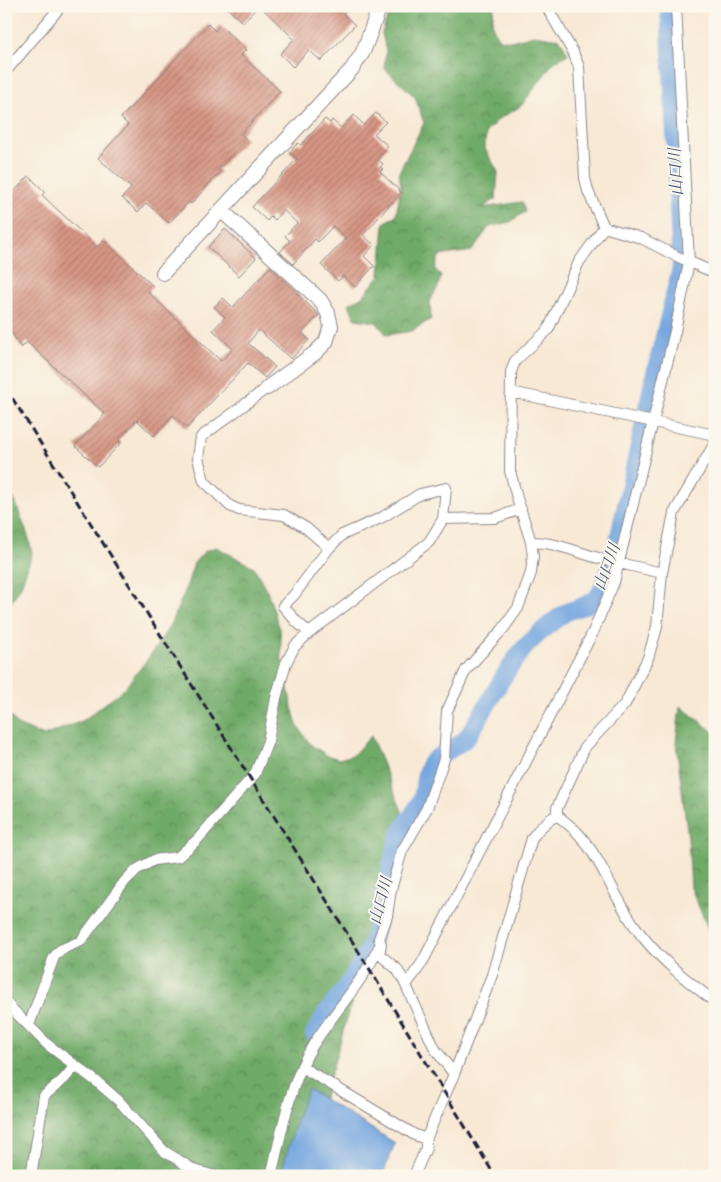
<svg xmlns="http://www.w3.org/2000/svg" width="721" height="1182" font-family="'IM FELL DW Pica','Noto Serif JP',serif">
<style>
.forest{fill:url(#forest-crowns);stroke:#496652}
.water{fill:#74a6df;stroke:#4b648d}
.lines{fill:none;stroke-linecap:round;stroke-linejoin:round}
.river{stroke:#74a6df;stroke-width:18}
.building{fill:url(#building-hatch)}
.street-casing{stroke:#8d8688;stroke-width:12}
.secondary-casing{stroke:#8d8688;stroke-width:16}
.street{stroke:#fff;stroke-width:10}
.secondary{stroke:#fff;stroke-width:14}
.rail{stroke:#22223b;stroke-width:3;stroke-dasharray:8 4;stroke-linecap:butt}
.labels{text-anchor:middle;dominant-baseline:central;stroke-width:4;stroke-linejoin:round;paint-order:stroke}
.water-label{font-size:16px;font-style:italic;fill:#43577d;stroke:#fbf7ec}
</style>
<defs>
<pattern id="forest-crowns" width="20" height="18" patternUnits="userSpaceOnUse" patternTransform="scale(1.25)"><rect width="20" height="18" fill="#70aa68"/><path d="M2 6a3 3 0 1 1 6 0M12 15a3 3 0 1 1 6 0" fill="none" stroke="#5c8a57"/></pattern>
<pattern id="building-hatch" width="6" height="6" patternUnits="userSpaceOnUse" patternTransform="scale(1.25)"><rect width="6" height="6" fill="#d79684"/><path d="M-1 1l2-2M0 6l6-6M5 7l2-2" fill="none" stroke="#ae7a6d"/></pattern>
</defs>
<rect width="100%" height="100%" fill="#fbf7ec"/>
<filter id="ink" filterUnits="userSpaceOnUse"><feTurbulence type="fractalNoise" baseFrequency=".02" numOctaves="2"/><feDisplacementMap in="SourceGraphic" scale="10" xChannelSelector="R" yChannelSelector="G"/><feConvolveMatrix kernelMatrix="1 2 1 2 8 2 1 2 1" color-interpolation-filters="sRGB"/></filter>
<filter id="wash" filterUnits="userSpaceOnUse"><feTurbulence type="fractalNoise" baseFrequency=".0096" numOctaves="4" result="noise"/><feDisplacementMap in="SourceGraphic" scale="20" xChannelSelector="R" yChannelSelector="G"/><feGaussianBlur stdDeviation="1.12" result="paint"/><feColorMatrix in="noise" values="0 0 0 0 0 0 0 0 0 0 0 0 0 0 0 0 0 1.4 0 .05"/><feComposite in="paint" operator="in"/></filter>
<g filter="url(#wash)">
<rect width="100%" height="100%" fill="#f8e9d5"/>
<path class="forest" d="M391 6H494L492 25 499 39 511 41 534 35 560 39 568 54 553 63 521 106 499 119 486 132 485 149 498 172 496 199 482 208 522 202 525 212 510 222 489 227 472 251 439 256 435 269 441 275 438 287 430 301 431 319 412 331 387 335 376 322 355 319 349 304 364 295 380 275 384 223 396 215 401 187 399 172 424 123 415 97 384 68 386 51 382 33Z
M6 485 15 501 29 539 32 554 21 586 6 611Z
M216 547 254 567 267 591 280 629 282 661 292 707 297 725 310 744 326 755 339 759 353 755 371 736 402 811 360 974 322 1104 297 1176H6V710L17 725 44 736 84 720 125 688 150 656 169 627 184 594 194 563 205 551Z
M680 706 715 733V945L691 888 688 838 676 743Z"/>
<path class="water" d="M308 1089 395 1143 382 1176H280L299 1112Z"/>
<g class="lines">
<path class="river" d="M314 1034 325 1015 349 983 367 953 374 936 398 839C403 824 420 808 422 797 425 786 424 773 430 764 438 753 459 748 467 737 488 707 502 673 527 645 539 633 551 622 565 613 576 607 589 607 598 596 605 587 612 561 616 550L655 373 681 268 669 6"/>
</g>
<g id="blocks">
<path class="building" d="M225 6H258L243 23Z
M260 6H349L343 14 355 25 321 61 309 50 293 67 280 54 294 39Z
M208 24 215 31 220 25 246 50 241 55 280 91 241 134 246 139 218 170 220 172 191 204 189 202 169 223 146 203 138 212 122 198 131 188 98 158 128 125 121 118Z
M376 113 386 122 374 134 388 146 379 157 380 158 378 160 383 164 380 167 383 169 380 172 401 192 363 235 374 245 364 256 374 266 355 287 343 276 338 281 321 265 346 238 333 226 318 242 315 239 293 264 280 252 290 241 285 236 297 223 283 210 275 220 271 216 267 221 252 207 297 159 289 152 298 143 301 145 325 119 330 123 332 120 341 128 354 115 364 125Z
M29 176 45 192 42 195 97 247 104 240 153 286 148 292 221 361 233 349 213 330 225 317 214 307 223 298 233 307 270 267 319 315 302 333 309 340 291 359 259 330 248 343 275 367 265 378 248 363 187 428 173 415 154 436 137 420 119 440 121 443 98 467 75 446 105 414 27 342 21 348 6 323V200Z
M225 229 256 258 239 276 208 247Z"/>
</g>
</g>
<g filter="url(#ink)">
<use href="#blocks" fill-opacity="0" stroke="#8d8688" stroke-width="1"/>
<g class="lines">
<defs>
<path id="street" d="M549 6V11L573 52 579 67 585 178 588 191 604 227
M6 71 61 6
M604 227 641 238 676 256 715 273
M267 388 201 437 198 458 204 481 230 506 239 510 284 515 306 528 329 548
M511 392 715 435
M715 443 674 513 662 573 657 627 648 658 625 704 585 747 557 808V815C563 820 569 825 575 830 601 857 613 895 634 925 655 956 685 979 715 1002
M443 519 495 518 521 509
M531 542C556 542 579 553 602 559 622 564 642 568 662 573
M406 985 422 963 593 632 614 582 675 331 689 262 676 6
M6 1003 48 1045 96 1081 119 1101 164 1151 194 1170 215 1176
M29 1025 54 957 60 950 81 941 125 881 136 870 154 860 178 857 197 840 255 774 268 741 276 698 286 663 295 646 309 633 429 542 443 519 446 488 420 494 381 518 342 535 329 548 294 595 283 606 296 621 309 633
M302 1067 415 1135 426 1139
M454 1074 435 1049 404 981 397 969 379 954 381 944 379 939 387 916 391 889 402 851 427 808 444 759 447 711 466 670 503 629 518 608 531 573 533 556 531 542 517 498 510 471 511 372 515 361 548 330 579 262 604 227
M31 1176 44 1096 64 1079 75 1066
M271 1176C282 1132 289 1084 313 1045 334 1012 362 983 379 947
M414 1176 426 1148V1139L454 1074 492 975 532 838C539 828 546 821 557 815"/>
<path id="secondary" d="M222 211 320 300 328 313 331 326 326 342 315 353 267 388
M163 273 352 69 363 52 380 6"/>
</defs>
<use href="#street" class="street-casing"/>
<use href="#secondary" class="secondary-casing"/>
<use href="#street" class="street"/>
<use href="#secondary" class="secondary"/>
<path class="rail" d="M6 388 372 973 495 1176"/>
</g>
</g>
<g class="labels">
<g class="water-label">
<text transform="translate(676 172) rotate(-93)">山口川</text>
<text transform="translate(607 567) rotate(-70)">山口川</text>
<text transform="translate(381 901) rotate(-75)">山口川</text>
</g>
</g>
<rect width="721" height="1182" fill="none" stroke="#fbf7ec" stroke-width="25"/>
</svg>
